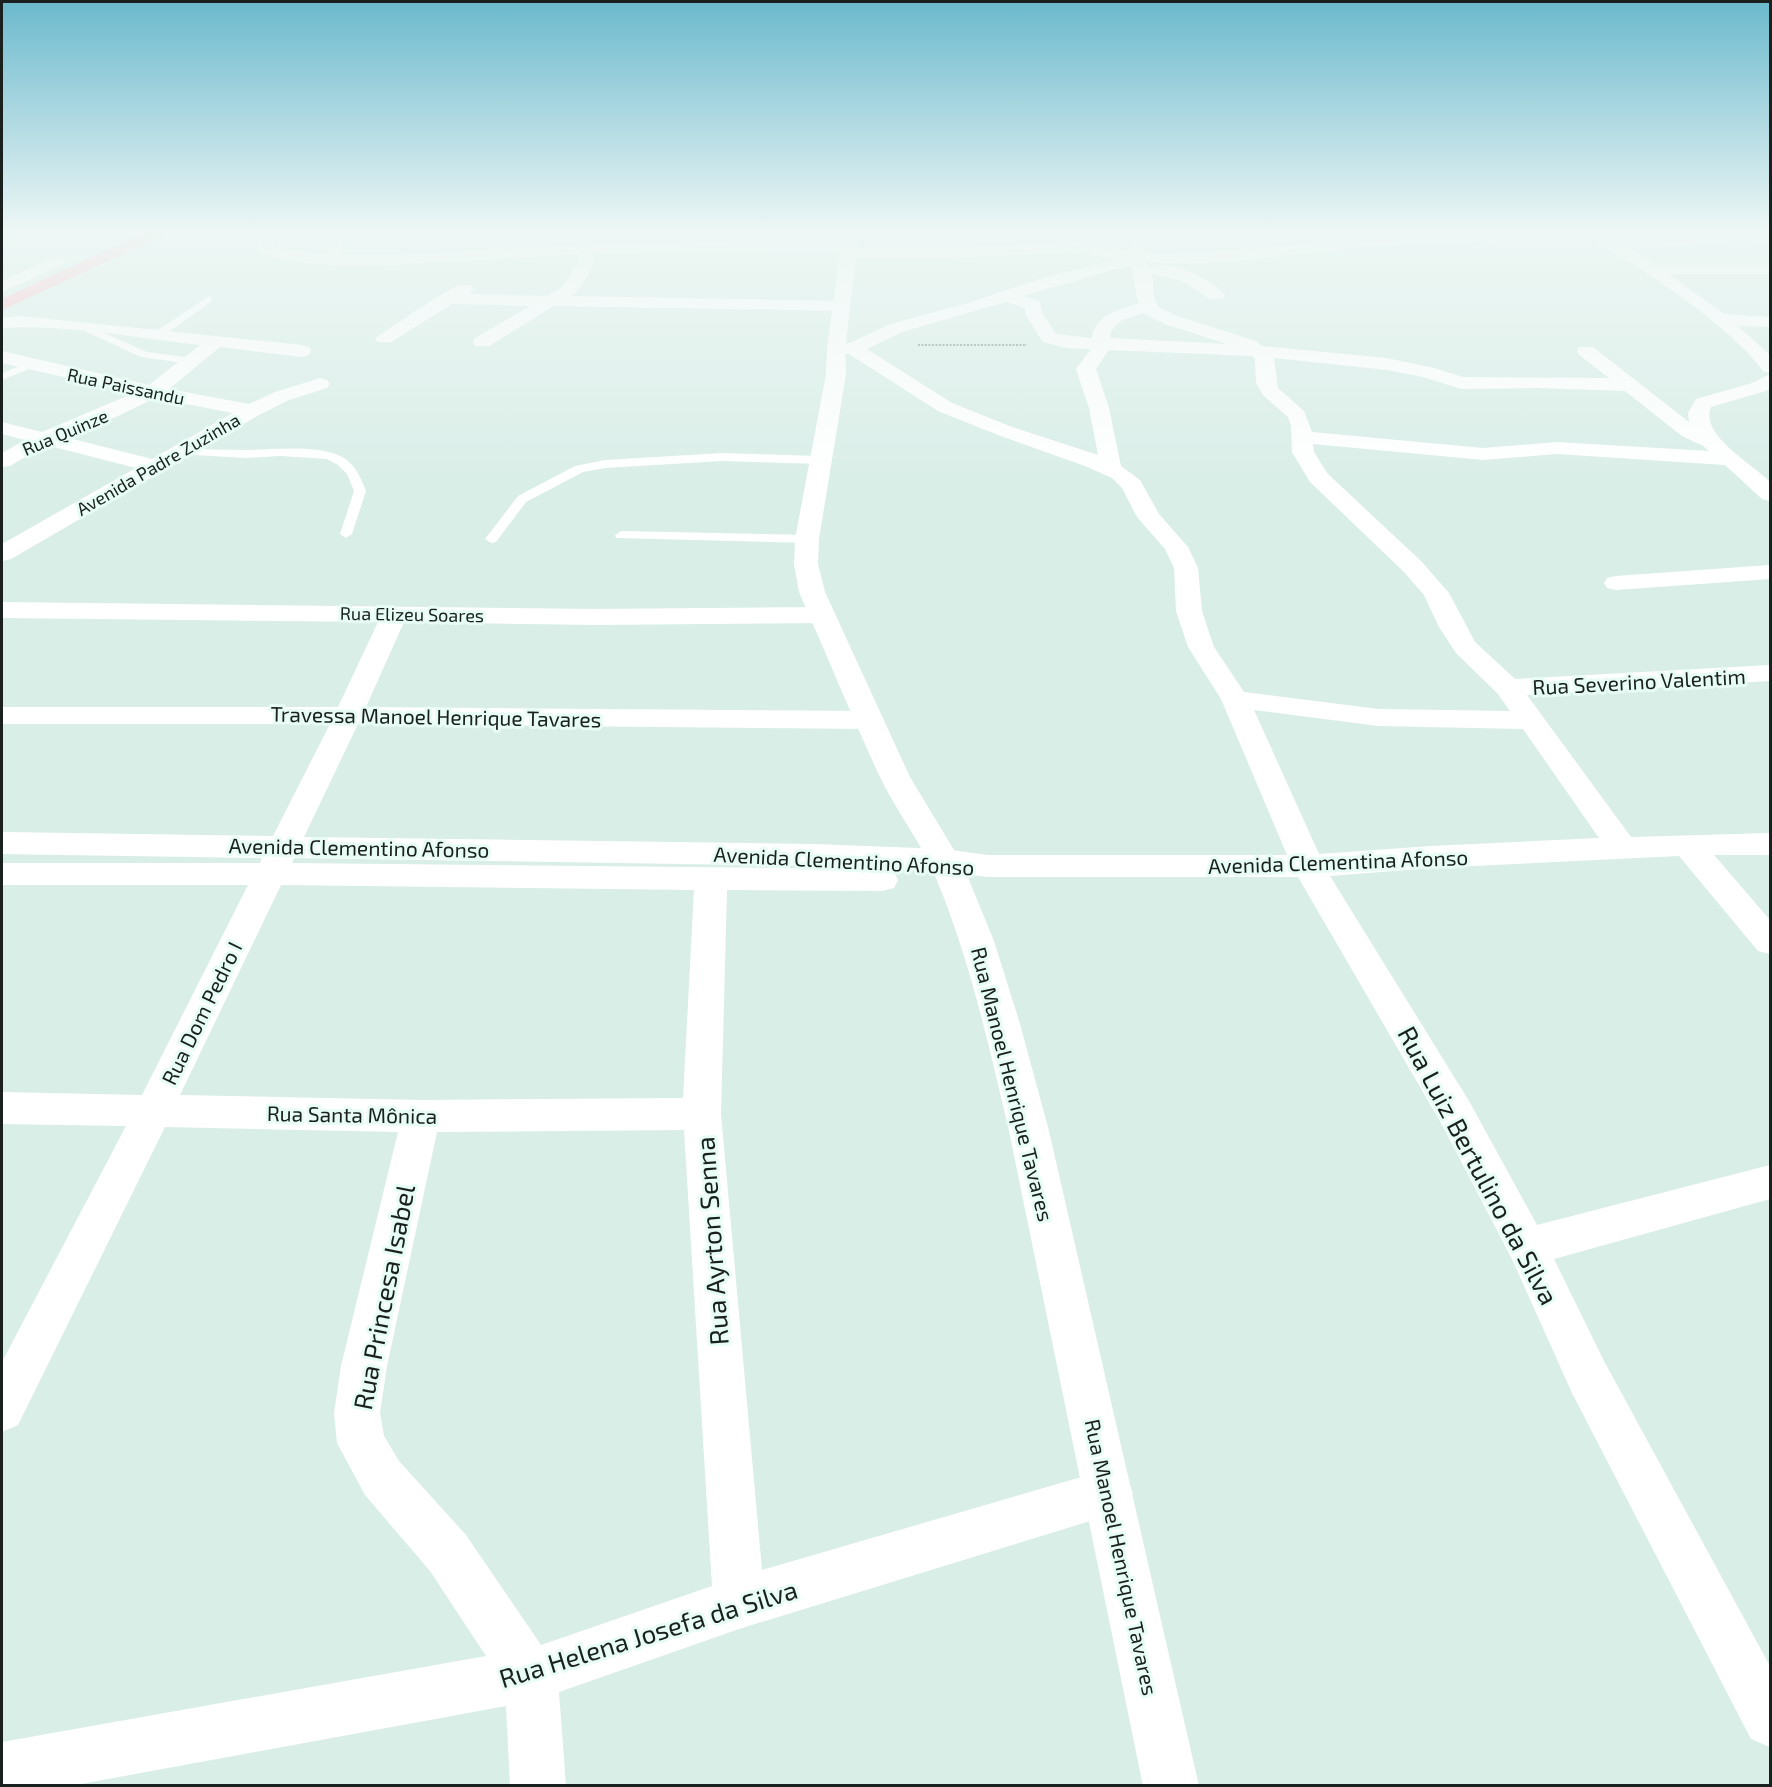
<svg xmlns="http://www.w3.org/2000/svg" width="1772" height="1787" font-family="'Exo 2',sans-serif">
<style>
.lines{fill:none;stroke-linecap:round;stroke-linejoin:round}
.path{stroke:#82908c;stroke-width:2;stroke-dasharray:2 1.5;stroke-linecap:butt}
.service{fill:#fff;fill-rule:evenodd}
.minor{fill:#fff;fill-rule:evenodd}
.tertiary{fill:#fff;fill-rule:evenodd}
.primary{fill:#febcc7;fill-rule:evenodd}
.labels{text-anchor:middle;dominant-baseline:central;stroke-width:6;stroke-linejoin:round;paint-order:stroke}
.far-street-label{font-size:18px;fill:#19201e;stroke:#e7fcf5}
.street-label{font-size:21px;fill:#19201e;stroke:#e7fcf5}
.near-street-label{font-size:26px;fill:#19201e;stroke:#e7fcf5}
</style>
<rect width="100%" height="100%" fill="#daeee8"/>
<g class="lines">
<path class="path" d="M918 345H1027"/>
<path class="service" d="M209 296 212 297V301L163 336H155V332Z
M78 324H84L147 352 191 358 196 361 191 364 141 357 78 328Z
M30 362 35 365 34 367 2 380V373Z
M180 448C202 449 224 450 246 450 273 450 324 443 347 460 357 468 361 479 366 491L352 534 346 538 340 534 354 491 347 474 338 465 327 459 280 456 247 458 176 454V450Z
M722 453 820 456 826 460 820 464 722 461 605 468 583 472 526 502 496 542 491 543 485 539 518 496 575 466 605 460Z
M621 531 807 535 813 539 807 543 616 538 615 535Z"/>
<path class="minor" d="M263 231H277L273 244 277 248 328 254 326 242 290 234 288 231H316L339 236 344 255H389L576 245 573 231H587L592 244 849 240 855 242 857 245 855 248H945L1097 241 1103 243 1105 246 1103 248 1129 251C1138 232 1142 231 1162 231L1149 242 1145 253H1157L1238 250 1402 234 1531 231 1530 234C1474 248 1417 242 1361 247 1289 253 1217 268 1146 262L1149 269C1165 256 1214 280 1225 295L1222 299H1210L1182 281 1151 274 1153 279V294L1158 307 1177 316 1256 341 1262 346 1387 358 1434 368 1463 377 1609 378 1579 355 1577 351 1579 347H1593L1689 422 1688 413 1696 399 1752 383 1770 374V388L1766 391 1711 407C1699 435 1753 464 1770 482V501L1762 499 1725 465 1557 454 1483 460 1313 444 1314 452 1327 473 1422 562 1449 593 1475 642 1515 679 1770 665V681L1527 695 1631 837 1770 833V855H1714L1770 920V954L1758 951 1679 856 1431 868 1330 876 1469 1101 1537 1225 1770 1165V1199L1554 1259 1604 1361 1770 1666V1747L1751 1739 1572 1393 1512 1259 1441 1123 1298 877H987L944 871 882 869 894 872 898 880 894 888 882 891 727 890 721 1114 762 1570 1109 1469 1126 1476 1133 1493 1126 1510 739 1629 559 1692 566 1786H510L506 1706 70 1786H2V1742L486 1656 430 1571 365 1495 337 1443 334 1413 341 1366 398 1132 165 1127 18 1425 2 1432V1362L126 1126 2 1124V1092L142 1095 248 885H2V863H260L262 858 2 854V832L273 836 330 724H2V707H338L378 622 2 618V602L595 609 822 607 831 610 835 615 831 620 822 623 595 625 404 622 366 707 870 711 880 714 884 720 880 726 870 729 358 724 304 837 814 844 944 849 987 855H1287L1221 699 1188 647 1176 611 1174 568 1165 549 1137 517 1122 488 1112 478 1085 466 998 435 938 411 849 354 829 353 827 349 829 345 850 343 890 324 968 303 1049 276 1115 260 1072 252 945 258H847L841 256 839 253 841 250 595 253C595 266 582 289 571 296L841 301 847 302 850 306 847 310 841 311 554 306 489 346H475L473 342 475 338 530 306 452 304 391 342H377L375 338 440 295 459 285H471L474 289 469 294 547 296 563 286 579 260V254C532 257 485 259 437 262 386 265 309 271 260 252L257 244ZM1130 265C1137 281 1133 288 1139 303 1119 310 1095 314 1092 338L1056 334 1043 314 1039 301 1023 296ZM1006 302 1025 308V314L1043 342 1067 348 1091 349 1076 369 1089 408 1098 455 1012 427 952 403 867 349 902 332ZM1143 313 1165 324 1227 344 1110 338C1112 320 1128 319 1143 313ZM1109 350 1252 356 1255 359 1256 383 1263 395 1288 417 1291 426 1292 452 1310 482 1404 572 1424 595 1439 627 1456 653 1498 694 1510 711 1378 709 1244 692 1214 647 1202 611 1198 568 1188 547 1159 514 1140 480 1121 466 1109 408 1096 369ZM1274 358 1387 370 1423 377 1461 389 1537 388 1625 391 1682 436 1703 446 1709 451 1557 442 1483 448 1312 432 1304 411 1278 388ZM1254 710 1378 726 1523 729 1599 838 1431 846 1319 854ZM294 858 814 866 880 869 292 863ZM281 885 694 890 683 1098 421 1100 180 1095ZM684 1130 712 1586 541 1645 466 1535 399 1461 384 1436 380 1413 387 1366 437 1132Z
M1584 231H1602L1617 240 1770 231V240L1631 249 1656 264H1770V274H1669L1724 314 1770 317V327L1738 326 1770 355V373L1763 371C1737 335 1683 298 1646 272 1630 261 1595 245 1584 231Z
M58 256 64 258 66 261 64 264 2 292V281Z
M20 316 302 345 309 347 311 351 309 355 302 357 220 347 169 389 249 404 275 392 320 378 327 380 330 384 327 388 289 400 259 415 11 559 2 561V544L136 468 46 445 10 466 2 467V453L25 440 2 434V422L42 432 134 393 2 363V351L149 385 200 345C135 338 67 324 2 328V318ZM155 398 233 413 152 459 65 437 118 416Z
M1770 565V579L1616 590 1607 588 1604 583 1607 578 1616 576Z"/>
<path class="tertiary" d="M843 231H859L845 349 846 374 819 539 818 564 825 592 910 777 960 860 969 880 994 941 1020 1024 1049 1131 1199 1786H1143L1009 1131C989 1046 970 960 936 878 921 842 896 811 879 775 851 715 826 653 799 592L794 564 795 539 826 374 827 349Z"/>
<path class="primary" d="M148 231H168L166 234 2 310V299Z"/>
</g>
<linearGradient id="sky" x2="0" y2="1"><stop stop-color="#6bb9cd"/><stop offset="0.48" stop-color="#eef7f5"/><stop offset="1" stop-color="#eef7f5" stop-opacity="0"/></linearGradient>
<rect width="1772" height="481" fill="url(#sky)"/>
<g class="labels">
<g class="far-street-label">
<text transform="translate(126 386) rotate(12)">Rua Paissandu</text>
<text transform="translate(65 432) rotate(-23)">Rua Quinze</text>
<text transform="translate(158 464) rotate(-30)">Avenida Padre Zuzinha</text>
<text transform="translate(412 614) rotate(1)">Rua Elizeu Soares</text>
</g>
<g class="street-label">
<text transform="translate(1639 681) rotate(-3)">Rua Severino Valentim</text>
<text transform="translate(436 716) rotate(1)">Travessa Manoel Henrique Tavares</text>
<text transform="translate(359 847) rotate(1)">Avenida Clementino Afonso</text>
<text transform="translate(844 860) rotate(3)">Avenida Clementino Afonso</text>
<text transform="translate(1338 861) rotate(-2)">Avenida Clementina Afonso</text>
<text transform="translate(201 1013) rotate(-64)">Rua Dom Pedro I</text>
<text transform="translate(1013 1084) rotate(76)">Rua Manoel Henrique Tavares</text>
<text transform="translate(352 1114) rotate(1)">Rua Santa Mônica</text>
<text transform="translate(1122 1557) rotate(78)">Rua Manoel Henrique Tavares</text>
</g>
<g class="near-street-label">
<text transform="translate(1479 1165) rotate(62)">Rua Luiz Bertulino da Silva</text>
<text transform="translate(711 1241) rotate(-94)">Rua Ayrton Senna</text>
<text transform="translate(383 1297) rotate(-79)">Rua Princesa Isabel</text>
<text transform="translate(648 1633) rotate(-17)">Rua Helena Josefa da Silva</text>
</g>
</g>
<rect width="1772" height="1787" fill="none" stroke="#19201e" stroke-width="6"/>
</svg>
